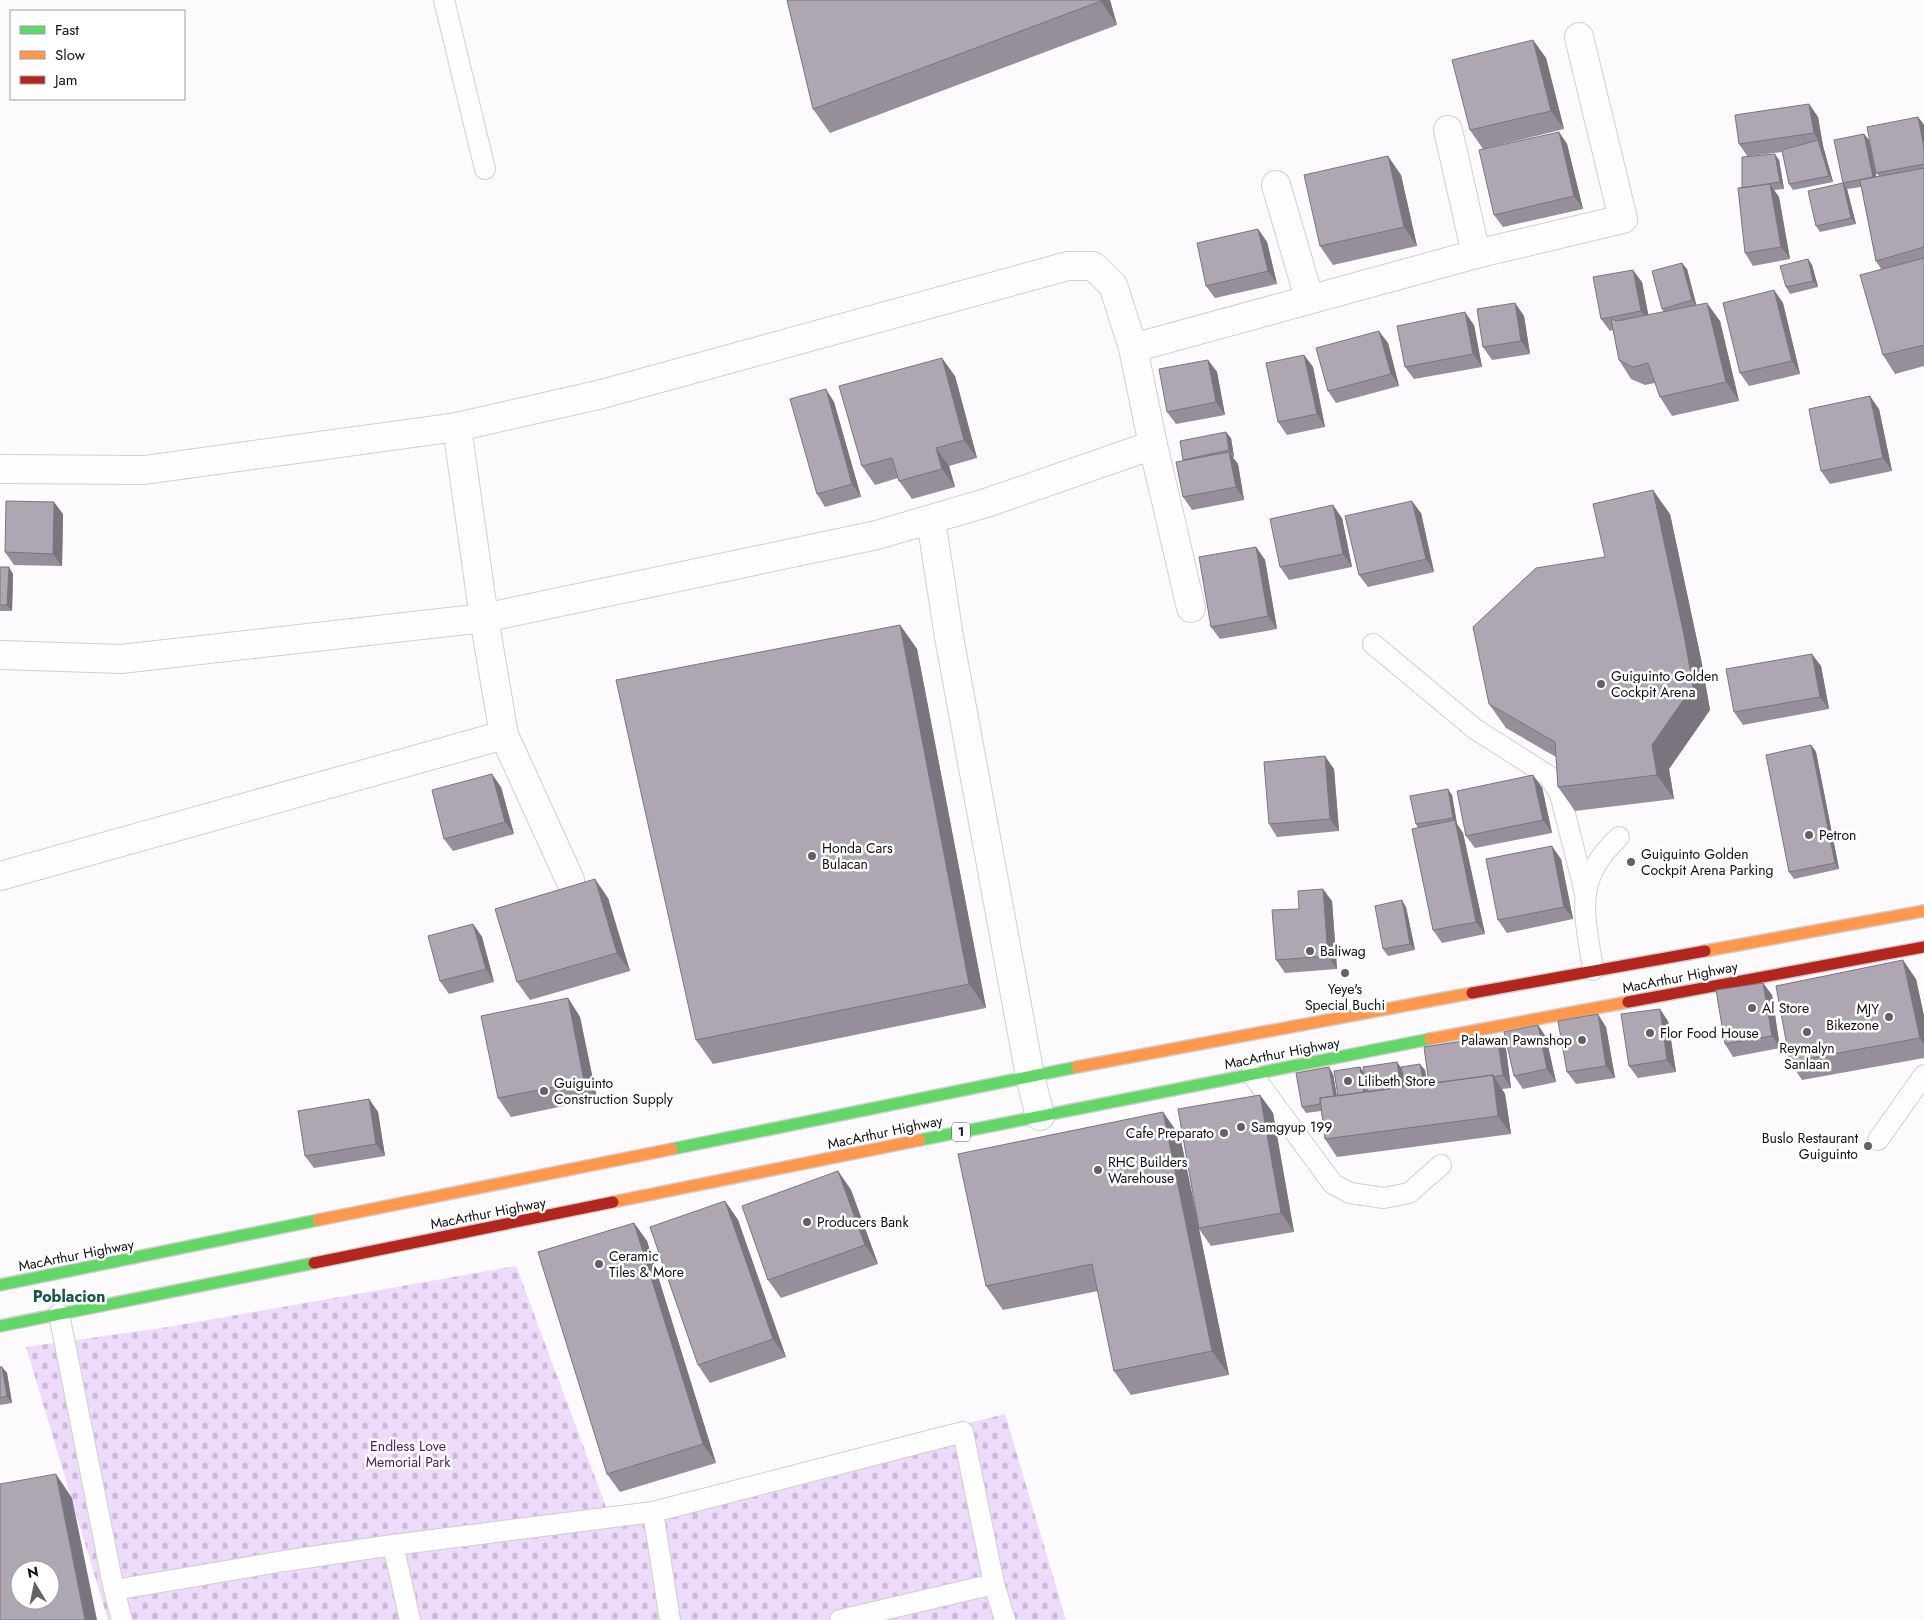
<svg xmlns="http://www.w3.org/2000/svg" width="1924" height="1620" font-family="Jost,sans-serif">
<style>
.cemetery{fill:url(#cemetery-stones)}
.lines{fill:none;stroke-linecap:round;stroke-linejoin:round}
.lane-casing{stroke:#d0cfd1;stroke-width:22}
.street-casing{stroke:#d0cfd1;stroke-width:30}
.fast-casing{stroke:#d0cfd1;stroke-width:14}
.slow-casing{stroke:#d0cfd1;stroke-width:14}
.jam-casing{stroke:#d0cfd1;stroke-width:14}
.lane{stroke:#fffeff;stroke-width:20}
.street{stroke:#fffeff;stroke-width:28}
.fast{stroke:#63d668;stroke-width:11}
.slow{stroke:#ff974d;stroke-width:11}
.jam{stroke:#b3261e;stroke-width:11}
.wall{fill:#968f9b}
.shaded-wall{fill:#7a747e}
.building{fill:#afa6b4;stroke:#7a747e;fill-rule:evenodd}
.poi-dot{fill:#636164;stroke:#fff;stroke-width:2}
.labels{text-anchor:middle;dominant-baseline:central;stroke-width:5;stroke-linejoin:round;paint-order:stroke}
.shield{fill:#fff;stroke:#585758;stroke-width:1}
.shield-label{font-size:12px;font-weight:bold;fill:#110f11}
.poi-label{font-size:14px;fill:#110f11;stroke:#fff;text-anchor:start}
.street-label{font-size:14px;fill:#110f11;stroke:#fff}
.park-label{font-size:14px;fill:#50136d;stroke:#fff}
.quarter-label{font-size:16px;font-weight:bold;fill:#12583f;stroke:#fff}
</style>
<defs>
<pattern id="cemetery-stones" width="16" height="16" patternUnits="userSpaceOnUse" patternTransform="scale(1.25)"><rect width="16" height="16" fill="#eedafa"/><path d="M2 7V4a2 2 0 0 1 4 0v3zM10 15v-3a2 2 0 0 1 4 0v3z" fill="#cbbad5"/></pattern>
</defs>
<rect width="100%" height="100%" fill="#fcfafd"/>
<path class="cemetery" d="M516 1266 608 1512 1005 1414 1066 1620H108L26 1347 168 1327Z"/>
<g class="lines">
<defs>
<path id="lane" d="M444 0 485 169
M1373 644 1475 729 1549 776 1560 794 1585 893
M1593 970C1585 913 1572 881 1619 837
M1252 1074 1333 1184 1350 1193 1384 1198 1409 1193 1441 1165
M1878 1140 1924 1075
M59 1314 114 1590 122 1620
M653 1512 670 1620
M393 1545 410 1620
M114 1590 284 1561 393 1545 653 1512 963 1432 994 1584 1005 1620
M840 1620 994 1584"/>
<path id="street" d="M1448 130 1476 254
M1276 185 1309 298
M1133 348 1476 254 1623 219 1579 37
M457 427 484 618 504 735 570 880
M0 469 144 470 457 427 602 394 1068 266H1093L1113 285 1133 348 1153 445 1191 608
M931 520 949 637 1030 1076 1040 1116
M0 655 121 659 484 618 877 535 989 502 1153 445
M0 876 504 735"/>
<path id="fast" d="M920 1140 1430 1039
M672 1149 1077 1067
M0 1285 318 1220
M0 1326 314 1263"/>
<path id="slow" d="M1705 951 1924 911
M1430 1039 1628 1002
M1077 1067 1472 993
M613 1202 920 1140
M318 1220 672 1149"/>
<path id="jam" d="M1472 993 1705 951
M1628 1002 1924 947
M314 1263 613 1202"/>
</defs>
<use href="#lane" class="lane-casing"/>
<use href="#street" class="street-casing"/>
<use href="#fast" class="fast-casing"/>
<use href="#slow" class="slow-casing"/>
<use href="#jam" class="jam-casing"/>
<use href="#lane" class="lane"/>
<use href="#street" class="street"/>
<use href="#fast" class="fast"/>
<use href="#slow" class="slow"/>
<use href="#jam" class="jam"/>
</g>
<path class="wall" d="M787 0H1110L1117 25 830 133 813 109Z
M1533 40 1546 58 1564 129 1483 149 1470 130Z
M1809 104 1818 117 1823 146 1833 182 1793 190 1789 184 1782 152 1750 156 1779 160 1784 189 1774 190 1779 197 1790 259 1753 266 1745 253 1742 188 1748 157 1739 144Z
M1918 117 1924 125V366L1895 374 1883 355 1881 269 1876 261 1861 187 1847 189 1856 224 1820 232 1816 226 1843 183 1864 134 1869 140 1876 177 1879 176 1876 173Z
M1559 132 1567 144 1583 209 1503 227 1494 215Z
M1401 175 1417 246 1333 265 1320 246Z
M1258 229 1267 242 1277 284 1215 298 1206 286Z
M1808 259 1812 265 1818 287 1790 294 1786 287Z
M1687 269 1696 305 1720 321 1739 401 1672 416 1660 397 1655 383 1645 385 1631 379 1619 360 1613 330 1610 331 1601 319 1642 282 1648 315 1664 312 1662 309Z
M1774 290 1783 303 1800 374 1749 386 1740 373Z
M1515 303 1524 316 1530 354 1492 360 1483 347Z
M1474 325 1482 367 1414 379 1405 367Z
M1388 343 1399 386 1336 403 1328 391Z
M1304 355 1313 367 1325 427 1287 435 1278 422Z
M1208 360 1217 372 1225 415 1176 424 1167 412Z
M955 376 977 458 949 466 955 487 912 499 899 481 898 478 875 485 862 466Z
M834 402 861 497 825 507 817 494Z
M1879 409 1892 471 1830 484 1821 471Z
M1231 438 1234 457H1232L1238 464 1244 500 1192 510 1183 497V460Z
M1421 513 1434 572 1368 587 1359 575Z
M63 514 62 566 14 565 5 552Z
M1670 514 1701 659 1710 710 1669 769 1674 799 1575 811 1558 787 1556 757 1506 728 1489 704 1605 557Z
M1342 518 1352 567 1289 580 1280 567Z
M1256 547 1265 560 1277 629 1220 639 1211 627Z
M0 567 13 574 12 611H0Z
M900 625 917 649 986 1008 713 1064 696 1040Z
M1821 666 1829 709 1743 725 1734 712Z
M1811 745 1816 752 1839 869 1794 879 1789 872Z
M1334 769 1339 831 1277 837 1269 824Z
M501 787 514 834 453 851 444 839Z
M1542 787 1552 833 1475 848 1466 836Z
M1452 795 1457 824 1463 833 1485 934 1442 943 1433 930 1418 828 1416 824Z
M1561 859 1573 919 1507 933 1498 920Z
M608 898 630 971 530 1000 517 982Z
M1332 901 1337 969 1285 973 1276 960 1299 909Z
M1406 907 1415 950 1388 956 1383 949Z
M473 924 482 937 494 982 449 994 440 981Z
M1916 979 1924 1016V1058L1802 1080 1790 1062Z
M1763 983 1772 995 1780 1048 1733 1057 1725 1044Z
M568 998 580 1017 597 1099 511 1117 498 1098Z
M1668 1021 1676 1072 1638 1078 1629 1066Z
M1538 1025 1546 1037 1556 1082 1523 1089 1514 1076Z
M1606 1027 1615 1078 1576 1084 1567 1072Z
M1506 1049 1511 1088 1502 1089 1505 1094 1511 1134 1337 1157 1325 1139 1321 1111 1306 1113 1302 1107 1333 1074 1337 1096H1338L1360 1067 1364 1073 1367 1092 1397 1062 1401 1068 1425 1070 1427 1084H1429Z
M1260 1095 1273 1113 1294 1232 1211 1246 1199 1229 1229 1375 1131 1395 1114 1371 1098 1291 1003 1310 986 1286 1180 1136 1196 1212Z
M369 1099 378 1112 385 1156 314 1168 305 1156Z
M838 1171 851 1190 878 1264 781 1298 768 1280Z
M725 1201 738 1220 786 1357 710 1383 698 1365Z
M634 1223 647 1241 716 1463 620 1492 607 1474Z
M0 1367H2L7 1373 12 1403 0 1405Z"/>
<path class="shaded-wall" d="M1100 0H1110L1117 25 1101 1Z
M1533 40 1546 58 1564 129 1551 111Z
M1809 104 1818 117 1823 146 1833 182 1829 176 1818 140 1814 133Z
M1918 117 1924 125V147Z
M1559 132 1567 144 1583 209 1574 196Z
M1864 134 1869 140 1878 184 1873 177Z
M1775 154 1779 160 1784 189 1780 182Z
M1388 156 1401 175 1417 246 1404 227Z
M1843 183 1847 189 1856 224 1851 218Z
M1770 184 1779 197 1790 259 1781 247Z
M1258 229 1267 242 1277 284 1268 271Z
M1808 259 1812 265 1818 287 1813 281Z
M1682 263 1687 269 1697 307 1692 300Z
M1633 270 1642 282 1650 323 1641 311Z
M1774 290 1783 303 1800 374 1792 361Z
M1515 303 1524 316 1530 354 1521 341Z
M1707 303 1720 321 1739 401 1726 382Z
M1465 312 1474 325 1482 367 1473 354Z
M1379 331 1388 343 1399 386 1391 374Z
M1304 355 1313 367 1325 427 1317 414Z
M942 358 955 376 977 458 964 440Z
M1208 360 1217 372 1225 415 1216 402Z
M826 389 834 402 861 497 852 484Z
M1870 396 1879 409 1892 471 1883 458Z
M1226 432 1231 438 1234 457 1229 450Z
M936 448 949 466 955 487 942 469Z
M1229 452 1238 464 1244 500 1236 487Z
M1653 490 1670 514 1701 659 1710 710 1669 769 1674 799 1657 775 1652 745Z
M1412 501 1421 513 1434 572 1426 559Z
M54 502 63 514 62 566 53 554Z
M1333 505 1342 518 1352 567 1343 554Z
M1256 547 1265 560 1277 629 1268 616Z
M9 567 13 574 12 611 7 605Z
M900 625 917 649 986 1008 969 984Z
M1812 654 1821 666 1829 709 1820 697Z
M1811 745 1816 752 1839 869 1835 863Z
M1325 756 1334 769 1339 831 1330 819Z
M492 774 501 787 514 834 505 822Z
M1533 775 1542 787 1552 833 1543 820Z
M1448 789 1452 795 1457 824 1463 833 1485 934 1476 922 1455 821 1453 818Z
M1552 846 1561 859 1573 919 1564 907Z
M595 879 608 898 630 971 617 953Z
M1323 889 1332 901 1337 969 1328 956Z
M1402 900 1406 907 1415 950 1410 944Z
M473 924 482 937 494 982 486 969Z
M1903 960 1916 979 1924 1016V1045L1920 1038Z
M1763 983 1772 995 1780 1048 1772 1036Z
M568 998 580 1017 597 1099 584 1081Z
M1660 1009 1668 1021 1676 1072 1667 1060Z
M1598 1014 1606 1027 1615 1078 1606 1066Z
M1538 1025 1546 1037 1556 1082 1547 1069Z
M1497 1036 1506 1049 1511 1088 1503 1075Z
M1397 1062 1401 1068 1407 1099 1402 1092Z
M1420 1064 1425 1070 1429 1094 1424 1088Z
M1329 1067 1333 1074 1339 1108 1335 1101Z
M1360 1067 1364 1073 1369 1105 1365 1099Z
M1493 1075 1505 1094 1511 1134 1498 1116Z
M1260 1095 1273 1113 1294 1232 1281 1213Z
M369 1099 378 1112 385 1156 376 1144Z
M1163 1112 1180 1136 1229 1375 1212 1351Z
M838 1171 851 1190 878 1264 865 1245Z
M725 1201 738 1220 786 1357 773 1339Z
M634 1223 647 1241 716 1463 703 1444Z
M2 1367 7 1373 12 1403 7 1396Z
M56 1474 72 1498 97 1620H85Z"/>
<path class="building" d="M787 0H1100L1101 1 813 109Z
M1533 40 1551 111 1470 130 1452 60Z
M1809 104 1814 133 1739 144 1735 115Z
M1918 117 1924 147V164L1876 173 1867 127Z
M1559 132 1574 196 1494 215 1479 150Z
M1864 134 1873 177 1843 183 1834 140Z
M1818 140 1829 176 1789 184 1782 150Z
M1775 154 1780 182 1742 188V157Z
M1388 156 1404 227 1320 246 1304 175Z
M1924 168V247L1876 261 1860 180Z
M1843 183 1851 218 1816 226 1808 191Z
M1770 184 1781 247 1745 253 1738 188Z
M1258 229 1268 271 1206 286 1197 243Z
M1924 258V345L1883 355 1860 275Z
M1808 259 1813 281 1786 287 1780 266Z
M1682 263 1692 300 1662 309 1652 271Z
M1633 270 1641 311 1601 319 1593 277Z
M1774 290 1792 361 1740 373 1723 303Z
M1515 303 1521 341 1483 347 1477 309Z
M1707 303 1726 382 1660 397 1648 363 1633 367 1619 360 1611 319 1617 321Z
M1465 312 1473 354 1405 367 1397 326Z
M1379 331 1391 374 1328 391 1316 348Z
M1304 355 1317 414 1278 422 1266 363Z
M942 358 964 440 936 448 942 469 899 481 892 458 862 466 839 386Z
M1208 360 1216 402 1167 412 1159 369Z
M826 389 852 484 817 494 790 399Z
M1870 396 1883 458 1821 471 1809 409Z
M1226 432 1229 450 1183 460 1180 441Z
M1229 452 1236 487 1183 497 1176 462Z
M1653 490 1684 635 1693 686 1652 745 1657 775 1558 787 1555 742 1489 704 1473 627 1536 568 1605 557 1593 504Z
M6 501 54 502 53 554 5 552Z
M1412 501 1426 559 1359 575 1345 516Z
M1333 505 1343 554 1280 567 1270 519Z
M1256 547 1268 616 1211 627 1199 557Z
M0 567H9L7 605H0Z
M900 625 969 984 696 1040 616 680Z
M1812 654 1820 697 1734 712 1726 669Z
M1811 745 1835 863 1789 872 1766 755Z
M1325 756 1330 819 1269 824 1264 762Z
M492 774 505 822 444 839 432 790Z
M1533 775 1543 820 1466 836 1457 791Z
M1448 789 1453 818 1416 824 1410 796Z
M1455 820 1476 922 1433 930 1412 829Z
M1552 846 1564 907 1498 920 1486 859Z
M595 879 617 953 517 982 495 909Z
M1323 889 1328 956 1276 960 1272 910 1299 909 1298 891Z
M1402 900 1410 944 1383 949 1375 906Z
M473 924 486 969 440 981 428 936Z
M1903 960 1920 1038 1790 1062 1776 986Z
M1763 983 1772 1036 1725 1044 1716 990Z
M568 998 584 1081 498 1098 481 1016Z
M1660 1009 1667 1060 1629 1066 1621 1014Z
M1598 1014 1606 1066 1567 1072 1558 1021Z
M1538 1025 1547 1069 1514 1076 1504 1032Z
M1497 1036 1503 1075 1493 1077V1075L1429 1084 1424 1047Z
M1397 1062 1401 1087 1368 1092 1363 1067Z
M1420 1064 1424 1084 1405 1087 1401 1067Z
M1329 1067 1334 1096 1320 1098V1104L1302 1107 1296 1073Z
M1360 1067 1364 1092 1338 1096 1334 1071Z
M1493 1075 1498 1116 1325 1139 1320 1098Z
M1260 1095 1281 1213 1199 1228 1178 1109Z
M369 1099 376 1144 305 1156 298 1111Z
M1163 1112 1212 1351 1114 1371 1092 1264 986 1286 958 1154Z
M838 1171 865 1245 768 1280 742 1206Z
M725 1201 773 1339 698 1365 650 1227Z
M634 1223 703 1444 607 1474 538 1252Z
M0 1367H2L7 1396 0 1398Z
M56 1474 85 1620H0V1484ZM20 1570H50V1600H20Z"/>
<g class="poi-dot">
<circle cx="1601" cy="684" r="5"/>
<circle cx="1809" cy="835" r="5"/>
<circle cx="812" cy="856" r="5"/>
<circle cx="1631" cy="862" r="5"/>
<circle cx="1310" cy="951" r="5"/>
<circle cx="1345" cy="973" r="5"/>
<circle cx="1752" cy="1008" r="5"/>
<circle cx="1889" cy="1017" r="5"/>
<circle cx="1807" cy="1032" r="5"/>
<circle cx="1650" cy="1033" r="5"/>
<circle cx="1582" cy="1040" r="5"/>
<circle cx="1348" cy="1081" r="5"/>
<circle cx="544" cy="1091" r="5"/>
<circle cx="1241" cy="1127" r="5"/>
<circle cx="1224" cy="1133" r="5"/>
<circle cx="1868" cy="1146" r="5"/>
<circle cx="1098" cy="1170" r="5"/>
<circle cx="807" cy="1222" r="5"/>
<circle cx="599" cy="1264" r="5"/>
</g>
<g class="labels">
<rect class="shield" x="952" y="1122.5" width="18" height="19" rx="4"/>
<g class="shield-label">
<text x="961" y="1132">1</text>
</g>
<g class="poi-label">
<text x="1611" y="676">Guiguinto Golden<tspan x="1611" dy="16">Cockpit Arena</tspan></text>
<text x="1819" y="835">Petron</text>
<text x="822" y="848">Honda Cars<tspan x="822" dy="16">Bulacan</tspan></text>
<text x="1641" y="854">Guiguinto Golden<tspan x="1641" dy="16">Cockpit Arena Parking</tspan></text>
<text x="1320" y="951">Baliwag</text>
<text x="1345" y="989" text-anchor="middle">Yeye's<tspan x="1345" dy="16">Special Buchi</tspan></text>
<text x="1762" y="1008">Al Store</text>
<text x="1879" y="1009" text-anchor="end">MJY<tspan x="1879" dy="16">Bikezone</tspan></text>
<text x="1660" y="1033">Flor Food House</text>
<text x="1572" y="1040" text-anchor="end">Palawan Pawnshop</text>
<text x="1807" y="1048" text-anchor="middle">Reymalyn<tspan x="1807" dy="16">Sanlaan</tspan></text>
<text x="1358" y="1081">Lilibeth Store</text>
<text x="554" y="1083">Guiguinto<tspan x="554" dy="16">Construction Supply</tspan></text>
<text x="1251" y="1127">Samgyup 199</text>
<text x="1214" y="1133" text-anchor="end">Cafe Preparato</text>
<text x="1858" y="1138" text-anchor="end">Buslo Restaurant<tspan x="1858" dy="16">Guiguinto</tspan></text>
<text x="1108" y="1162">RHC Builders<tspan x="1108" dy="16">Warehouse</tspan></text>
<text x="817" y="1222">Producers Bank</text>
<text x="609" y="1256">Ceramic<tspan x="609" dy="16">Tiles &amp; More</tspan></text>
</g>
<g class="street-label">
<text transform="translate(1680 977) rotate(-11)">MacArthur Highway</text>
<text transform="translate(1282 1053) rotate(-11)">MacArthur Highway</text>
<text transform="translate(885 1132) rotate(-12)">MacArthur Highway</text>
<text transform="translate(488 1213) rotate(-11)">MacArthur Highway</text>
<text transform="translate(76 1255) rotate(-11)">MacArthur Highway</text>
</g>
<g class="park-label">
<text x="408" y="1446">Endless Love<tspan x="408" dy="16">Memorial Park</tspan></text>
</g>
<g class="quarter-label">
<text x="69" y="1296">Poblacion</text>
</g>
</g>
<rect x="10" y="10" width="175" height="90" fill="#ffffff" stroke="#a09fa0"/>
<rect x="20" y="26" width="25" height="8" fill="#63d668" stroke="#a09fa0"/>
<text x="55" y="35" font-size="15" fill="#110f11">Fast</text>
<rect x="20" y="51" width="25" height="8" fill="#ff974d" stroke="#a09fa0"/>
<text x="55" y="60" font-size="15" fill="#110f11">Slow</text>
<rect x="20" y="76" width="25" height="8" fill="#b3261e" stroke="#a09fa0"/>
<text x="55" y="85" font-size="15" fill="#110f11">Jam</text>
<g transform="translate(35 1585) rotate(350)"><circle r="24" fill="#ffffff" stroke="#a09fa0"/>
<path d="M0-4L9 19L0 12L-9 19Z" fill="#636164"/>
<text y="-8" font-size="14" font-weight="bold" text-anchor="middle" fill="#110f11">N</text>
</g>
</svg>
